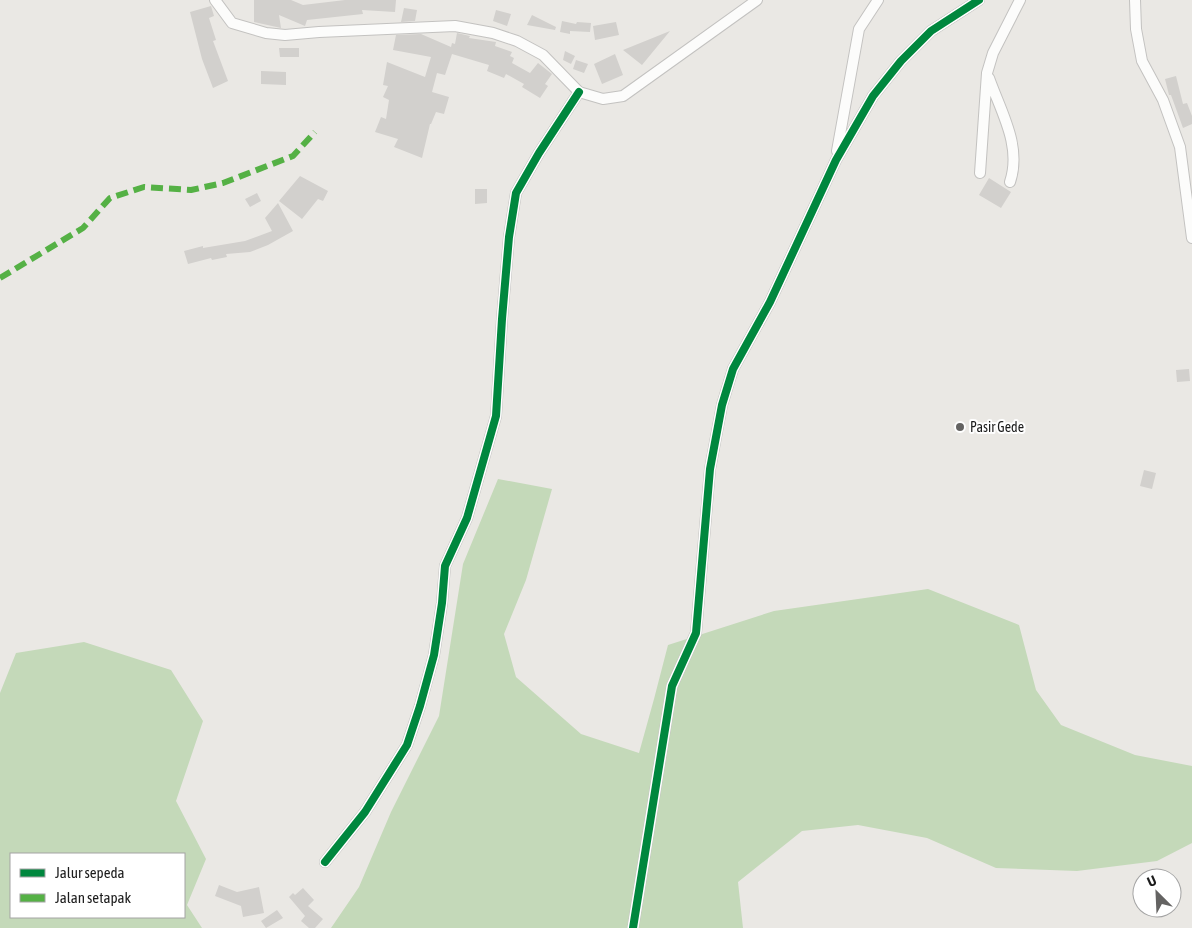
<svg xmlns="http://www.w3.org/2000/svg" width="1192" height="928" font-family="'Asap Condensed',sans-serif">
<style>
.forest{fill:#c4d9b9;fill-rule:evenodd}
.building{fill:#d2d0cd}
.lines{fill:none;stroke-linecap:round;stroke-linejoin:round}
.minor-casing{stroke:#c3c2c0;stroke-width:12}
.minor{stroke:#fcfcfb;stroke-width:10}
.quiet{stroke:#55b145;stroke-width:6;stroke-dasharray:12 6;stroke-linecap:butt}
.cycleway-casing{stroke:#fff;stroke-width:11}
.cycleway{stroke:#00873e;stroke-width:8}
.poi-dot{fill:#646362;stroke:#fff;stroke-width:2}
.labels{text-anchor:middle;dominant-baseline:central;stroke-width:4;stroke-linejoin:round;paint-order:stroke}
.poi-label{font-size:14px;fill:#1c1c1c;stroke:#fff;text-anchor:start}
</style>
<rect width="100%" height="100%" fill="#eae8e4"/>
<path class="forest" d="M498 479 552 489 526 580 504 634 516 677 581 734 639 753 654 699 668 645 774 611 928 589 1019 625 1036 690 1061 725 1135 755 1192 766V843L1157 861 1077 871 996 868 927 838 858 825 802 831 738 882 743 928H331L359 887 391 812 439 716 463 564Z
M84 642 171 670 203 721 176 801 206 859 187 905 202 928H0V693L16 653ZM11 854H184V917H11Z"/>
<path class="building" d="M254 0H291L303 5 345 0H396L395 12 362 10 363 14 307 20 305 26 279 15 281 28 254 22Z
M211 6 214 16 209 18 216 40 213 41 228 81 213 88 202 59 190 12Z
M404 8 417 10 415 21 401 22Z
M496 10 511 14 507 26 493 21Z
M532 15 556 27 555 30 527 25Z
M562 21 576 24 577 22 591 23 590 32 570 31V34L560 32Z
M616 22 619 35 595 40 593 26Z
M670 31 642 65 623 50Z
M457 33 470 36 469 38 496 42 495 46 512 52 510 56 514 58 512 63 530 73 538 63 552 74 545 84 548 86 540 98 522 87 524 84 506 74 504 78 487 71 489 65 452 54 445 75 437 73 432 92 449 97 444 114 436 112 431 124H430L422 158 394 147 398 139 375 132 381 117 386 119 389 100 383 97 388 86 383 85 387 62 425 77 431 57 393 50 396 35 421 34 451 47 452 43 455 44Z
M279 48H299V57H280Z
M565 51 575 56 571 64 563 60Z
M615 54 623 75 602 84 594 64Z
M576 60 588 64 584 73 573 69Z
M261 71 286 72V85L261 84Z
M1176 76 1183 104 1187 103 1192 116V124L1183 128 1171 95H1169L1165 79Z
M300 176 328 191 323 201 318 199 302 219 279 201Z
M989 178 1011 192 1001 208 979 195Z
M475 189H487V203L475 204Z
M257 193 261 201 250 207 245 199Z
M278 203 293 231 268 245 250 252 226 254 227 257 212 260 211 258 188 264 184 251 203 246V248L245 241 272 231 265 218Z
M1189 369 1190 381 1177 382 1176 370Z
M1144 470 1156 473 1152 489 1140 486Z
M219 885 237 892 259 887 264 913 243 917 241 906 215 896Z
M303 888 314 900 308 906 323 919 315 928H309L301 921 305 916 289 897 293 893 295 895Z
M277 910 283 918 266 928 261 921Z"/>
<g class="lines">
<defs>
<path id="minor" d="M215 0 232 23 266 33 285 35 319 32 455 26 493 33 517 41 543 55 579 92 603 99 623 96 757 0
M1135 0 1136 29 1142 61 1163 100 1180 147 1192 238
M989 78C1001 112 1022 146 1010 182
M837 151 859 29 878 0
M980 173 987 73 993 53 1020 0
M325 862 365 812 407 745 420 706 434 655 442 603 445 566 467 518 496 416 502 319 509 237 516 193 539 153 579 92
M633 928 672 686 696 633 710 469 722 405 733 369 770 302 836 160 873 96 901 61 931 31 979 0"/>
</defs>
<use href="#minor" class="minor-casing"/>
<use href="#minor" class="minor"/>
<path class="quiet" d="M0 278 83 228 110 198 144 187 191 190 223 183 293 156 315 132"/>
<defs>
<path id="cycleway" d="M325 862 365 812 407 745 420 706 434 655 442 603 445 566 467 518 496 416 502 319 509 237 516 193 539 153 579 92
M633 928 672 686 696 633 710 469 722 405 733 369 770 302 836 160 873 96 901 61 931 31 979 0"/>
</defs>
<use href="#cycleway" class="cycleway-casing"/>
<use href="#cycleway" class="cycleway"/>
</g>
<circle class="poi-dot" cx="960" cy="427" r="5"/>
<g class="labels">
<g class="poi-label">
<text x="970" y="427">Pasir Gede</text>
</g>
</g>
<rect x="10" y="853" width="175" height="65" fill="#ffffff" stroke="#a4a4a4"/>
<rect x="20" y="869" width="25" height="8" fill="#00873e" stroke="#a4a4a4"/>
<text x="55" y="878" font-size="15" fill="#1c1c1c">Jalur sepeda</text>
<rect x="20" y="894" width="25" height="8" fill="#55b145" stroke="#a4a4a4"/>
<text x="55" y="903" font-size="15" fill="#1c1c1c">Jalan setapak</text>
<g transform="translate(1157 893) rotate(336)"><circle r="24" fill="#ffffff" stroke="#a4a4a4"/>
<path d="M0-4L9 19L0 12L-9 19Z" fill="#646362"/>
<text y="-8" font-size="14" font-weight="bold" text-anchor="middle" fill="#1c1c1c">U</text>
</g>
</svg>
